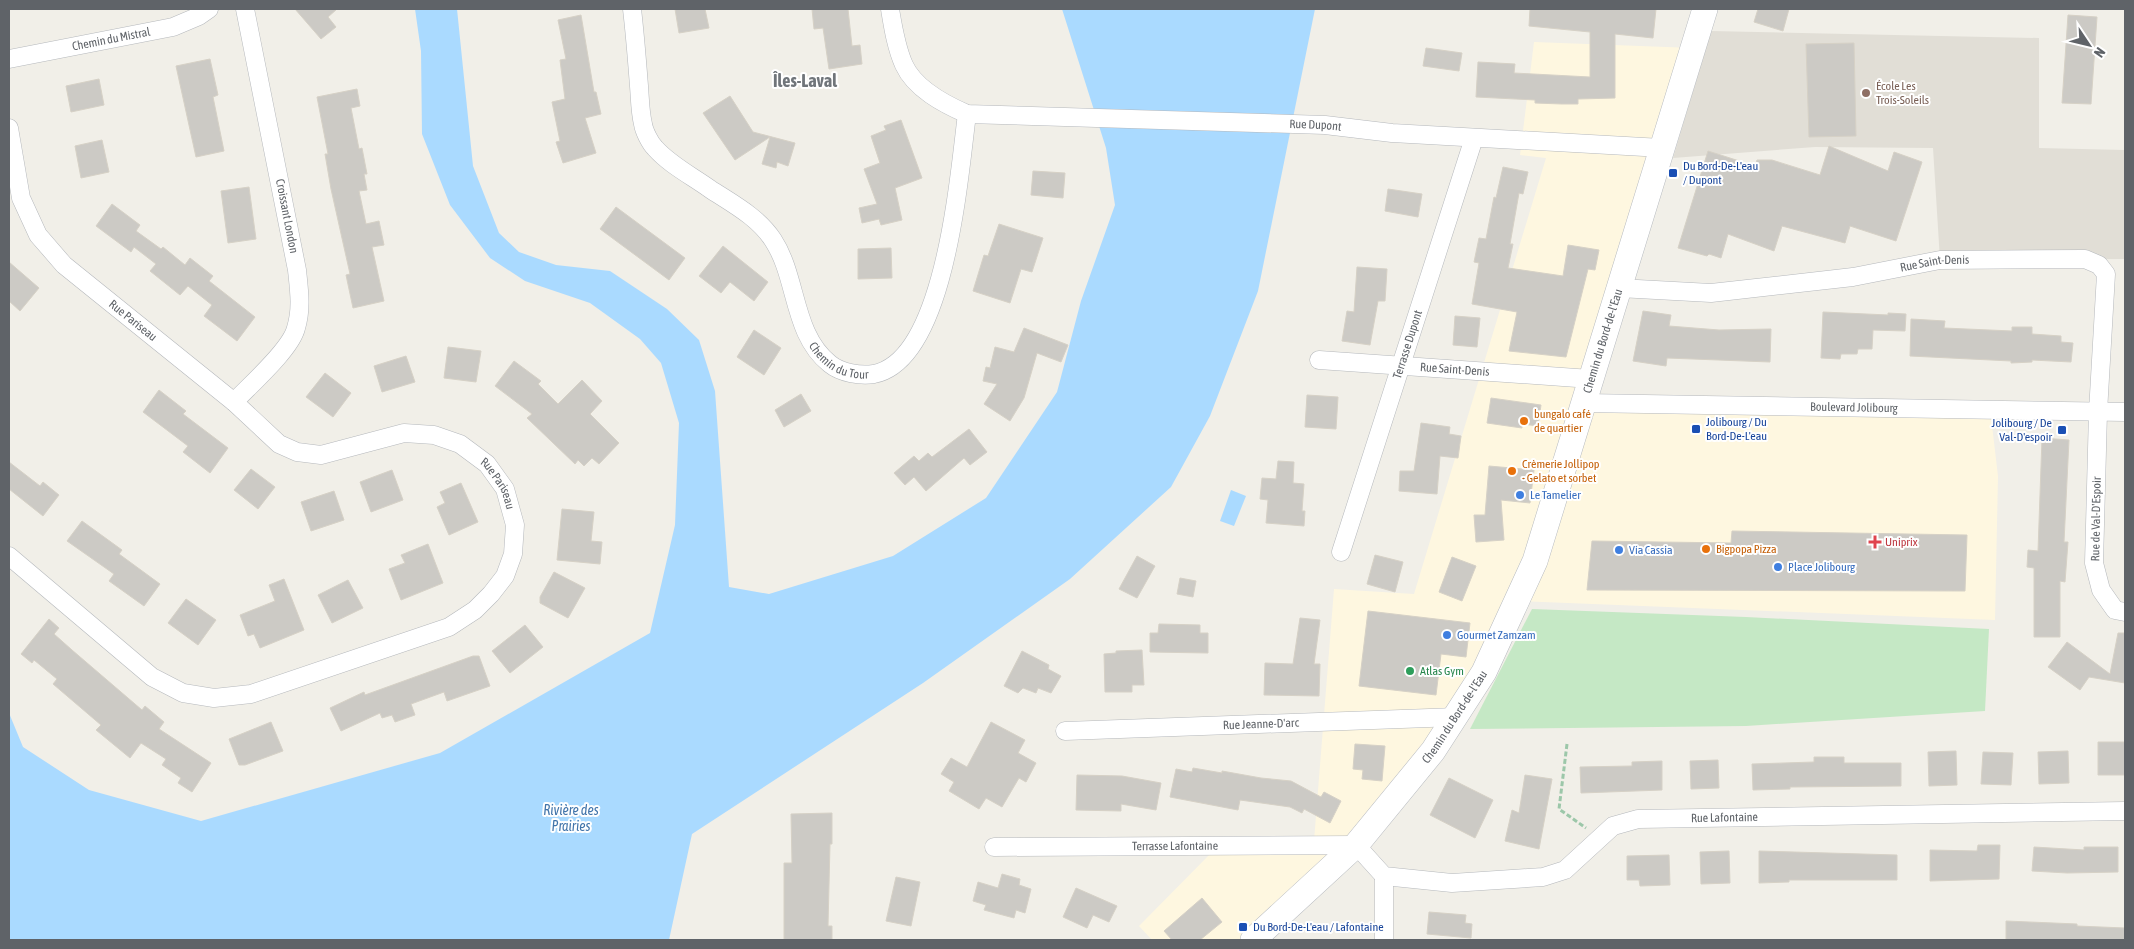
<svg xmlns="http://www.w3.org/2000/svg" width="2134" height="949" font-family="'Asap Condensed',sans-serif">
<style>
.commercial{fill:#fef7e0}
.education{fill:#e1ded6}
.green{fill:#c5e8c5}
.water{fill:#aadaff}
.building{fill:#cccac5;stroke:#d6d1c6}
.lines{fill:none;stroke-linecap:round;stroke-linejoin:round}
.street-casing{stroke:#b5b8bc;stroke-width:19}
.secondary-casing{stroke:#b6babf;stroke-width:26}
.path{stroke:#9cc7a9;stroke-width:3;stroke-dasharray:5 2.5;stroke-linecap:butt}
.street{stroke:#fff;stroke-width:18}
.secondary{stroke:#fff;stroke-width:25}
.education-dot{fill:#8d6e63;stroke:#fff;stroke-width:2}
.transit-dot{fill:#1a4fb4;stroke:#fff;stroke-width:2}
.food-dot{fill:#e8710a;stroke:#fff;stroke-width:2}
.shop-dot{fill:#3f7fe0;stroke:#fff;stroke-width:2}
.health-dot{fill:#e0444e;stroke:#fff;stroke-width:2}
.leisure-dot{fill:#2e9e5b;stroke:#fff;stroke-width:2}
.labels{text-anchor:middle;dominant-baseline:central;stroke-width:4;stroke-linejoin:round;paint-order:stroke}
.street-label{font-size:12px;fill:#5f6368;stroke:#fff}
.education-label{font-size:12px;fill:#785e54;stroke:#fff;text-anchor:start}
.transit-label{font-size:12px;fill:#164399;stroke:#fff;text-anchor:start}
.food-label{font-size:12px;fill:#c56008;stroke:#fff;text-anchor:start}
.shop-label{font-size:12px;fill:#366cbe;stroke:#fff;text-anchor:start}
.health-label{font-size:12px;fill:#be3a42;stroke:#fff;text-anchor:start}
.leisure-label{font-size:12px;fill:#27864d;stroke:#fff;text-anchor:start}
.water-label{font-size:14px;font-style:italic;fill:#4174aa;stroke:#fff}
.district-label{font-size:18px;font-weight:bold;fill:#70757a;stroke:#fff}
</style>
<rect width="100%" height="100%" fill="#f1efe8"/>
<path class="commercial" d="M1534 42 1693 48 1584 403 1990 408 1998 476 1995 620 1518 601 1433 751 1250 940H1152L1139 926 1218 846 1314 841 1334 589 1414 594 1546 158 1520 155Z"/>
<path class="education" d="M1711 31 2039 38V148L2125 150V259L1940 260 1933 148 1815 147 1673 158Z"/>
<path class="green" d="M1532 609 1746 617 1989 629 1985 711 1746 726 1470 729Z"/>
<path class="water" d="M415 9H457L473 166 499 233 519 252 556 265 610 271 667 309 699 340 715 391 729 587 769 594 893 556 986 498 1057 392 1081 301 1115 205 1106 148 1062 9H1315L1258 291 1210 416 1171 487 1070 579 923 683 692 834 669 940H9V713L23 747 89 790 201 821 440 753 650 633 675 525 679 423 661 363 640 339 590 303 525 281 490 258 450 205 422 134 421 51Z
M1231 490 1246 496 1234 526 1220 521Z"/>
<path class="building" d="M295 9H337L328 17 336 27 321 39Z
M675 9H705L709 28 679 33Z
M812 9H848L852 46 860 45 862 64 829 69 823 28 814 29Z
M1530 9H1656L1653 38 1615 34V98L1578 99V104H1562L1535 103V100L1476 97 1478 62 1515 64 1514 73 1590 77V32L1529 26Z
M1758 9H1789L1783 31 1754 22Z
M581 15 594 92H596L601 114 585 118 596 153 563 163 556 142 560 141 552 102 565 99 560 60 566 59 558 20Z
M2068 15 2097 17 2091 104 2062 103Z
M1854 43 1856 136 1809 137 1806 44Z
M1426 48 1462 53 1459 71 1423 66Z
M210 59 218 95 213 97 224 151 196 157 176 66Z
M99 79 104 105 71 112 66 86Z
M357 89 360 106 351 108 359 149 362 148 367 174H364L367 190 359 191 366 224 379 221 384 245 372 247 384 301 353 308 346 275 350 274 331 189 325 154H328L317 97Z
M730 96 753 132 795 143 788 166 777 162 776 168 762 164 770 137 735 160 703 113Z
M901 120 922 178 895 188 902 220 881 225 879 219 862 223 859 208 877 204 864 169 880 163 871 136 886 130 884 126Z
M102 140 109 172 81 178 75 146Z
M1829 146 1888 171 1894 152 1922 162 1896 241 1850 226 1845 243 1782 226 1774 251 1728 234 1721 258 1709 254 1707 256 1678 248 1708 151 1755 166 1757 160H1772L1820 175Z
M1503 167 1528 172 1523 194 1519 193 1510 244H1513L1508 268 1563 276 1568 245 1599 250 1595 270 1588 269 1566 357 1509 351 1517 312 1472 304 1479 263 1474 262 1479 238 1486 239 1494 197 1496 198Z
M1033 171 1065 173 1063 198 1031 195Z
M249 187 256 239 228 243 221 191Z
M1388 189 1422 194 1418 217 1385 211Z
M112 204 140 225 136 231 161 249 163 247 185 265 190 258 213 276 209 281 255 317 237 341 204 316 212 305 188 286 180 295 150 271 156 264 134 247 131 252 96 226Z
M616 207 685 258 669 280 600 229Z
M999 224 1043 238 1032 272 1021 269 1010 303 973 291 984 255 988 256Z
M723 246 768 282 754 301 730 282 721 293 699 276Z
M891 248 892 278 858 279V249Z
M9 262 39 288 20 311 9 301Z
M1357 267 1387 269 1385 301H1378L1370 345 1342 341 1347 311 1354 312Z
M1643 311 1671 315 1669 326 1719 330 1771 329 1770 362 1667 358 1666 366 1633 361Z
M1823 312 1888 315V313L1906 314 1905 331 1873 330 1872 349H1858L1857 354H1841L1840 359 1821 358Z
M1455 316 1480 318 1477 347 1453 345Z
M1911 319 1945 321 1944 328 2012 331V327H2032V334L2061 336V342L2073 343 2071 362 2032 360V362L2011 363V361L1910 356Z
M1024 328 1068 345 1061 362 1037 353 1024 398 1010 421 984 404 997 384 983 381 986 367 990 368 995 347 1014 352Z
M754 330 781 348 764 375 737 357Z
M448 347 481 351 476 382 444 378Z
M406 356 415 382 382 392 374 366Z
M514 361 541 381 538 384 558 404 582 380 602 401 590 414 619 443 599 464 592 458 584 466 578 460 575 464 527 418 532 414 495 386Z
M325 373 351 393 333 417 306 397Z
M159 390 186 411 183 414 228 448 210 473 183 452 188 446 143 412Z
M801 394 811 411 784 427 775 410Z
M1307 395 1338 397 1336 429 1305 427Z
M1491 398 1541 405 1538 426 1522 424V428L1487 423Z
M1421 423 1450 427 1449 434 1461 436 1458 458 1440 456 1437 494 1399 491 1400 471H1414Z
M969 429 987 452 970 465 964 458 926 491 914 477 905 485 894 473 914 456 919 461 928 453 932 457Z
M2042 438 2069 440 2064 542H2068L2065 582 2060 581V637H2034V568L2027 567 2028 550 2038 551Z
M1278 461 1294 462 1293 483 1304 484 1302 511H1305L1304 526 1266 523 1268 500 1260 499 1262 478 1276 479Z
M9 462 40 486 43 482 59 495 43 516 9 489Z
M1489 466 1534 470 1530 503 1501 500 1504 540 1476 542 1474 515H1485Z
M251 469 275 487 258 509 234 490Z
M392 470 403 500 371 512 360 482Z
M461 483 478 522 449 535 437 507 445 503 440 492Z
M334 491 344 520 311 531 301 502Z
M562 509 594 512 591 541 602 542 600 564 557 560Z
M82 521 122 550 119 554 160 584 144 606 109 581 114 574 67 541Z
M1732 531 1967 535 1965 591 1587 590 1592 541 1731 543Z
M428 544 443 583 401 600 389 569 405 563 401 555Z
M1375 555 1403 562 1395 592 1367 584Z
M1137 556 1155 566 1137 598 1119 589Z
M1452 557 1476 566 1462 601 1439 592Z
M554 572 585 588 568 618 540 603V597Z
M1180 578 1196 581 1193 597 1177 594Z
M284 579 304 630 260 648 254 634 248 636 240 615 275 601 269 585Z
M348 580 363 608 332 623 318 595Z
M186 599 216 620 198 645 168 623Z
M1368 611 1470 623 1466 657 1441 654 1436 695 1359 686Z
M1300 618 1320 620 1314 664H1320L1319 696 1264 695 1265 663 1293 664Z
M49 619 59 628 54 634 72 650 142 710 145 706 164 722 159 729 211 763 192 792 178 783 181 778 162 765 166 759 141 743 130 758 96 730 101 725 53 684 57 679 34 660 32 663 21 654Z
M1159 624 1200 625V633H1208V653L1150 652V633H1158Z
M525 625 543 647 510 673 492 651Z
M2118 633H2125V683L2089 677 2080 690 2048 667 2067 642 2110 674Z
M1142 650 1144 685H1132V692H1105L1104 654 1116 653V651Z
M1022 651 1049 665 1048 669 1061 676 1051 693 1038 688 1036 693 1023 688 1018 693 1004 686Z
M473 656H479L490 686 447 701 444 692 411 704 415 715 395 722 392 715 382 718 380 713 341 731 330 708 364 692 365 695Z
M271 722 283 751 245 765H239L229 739Z
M991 722 1025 740 1018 753 1036 763 1026 782 1019 778 1002 807 986 798 979 809 949 791 954 782 941 774 951 758 967 767Z
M2098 742H2125V775H2098Z
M1355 744 1385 746 1382 781 1362 779 1363 770 1353 769Z
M1956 751 1957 785 1929 786 1928 752Z
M2068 751 2069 783 2039 784 2038 752Z
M1983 752 2013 753 2011 785 1981 784Z
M1814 757H1844V763H1901V786L1790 787V789L1753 790 1752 764 1814 762Z
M1718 760 1719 788 1691 789 1690 761Z
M1662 761V790L1581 793 1580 767 1632 766V762Z
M1193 768 1222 773V771L1261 778 1291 781 1321 797 1324 792 1341 801 1330 823 1304 809 1302 813 1290 807 1240 800 1238 810 1170 797 1176 769 1192 772Z
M1077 775 1122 776 1161 783 1156 810 1121 804V811L1076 810Z
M1525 775 1552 779 1539 849 1505 841 1512 810 1519 813Z
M1449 778 1493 800 1475 838 1430 815Z
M832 813V844H830L828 926H832V940H784V863H792L791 814Z
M1978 845H2000L1999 879 1930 881V850L1977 851Z
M2034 847 2084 850V847H2118V872L2067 873 2032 871Z
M1729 851 1730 883 1701 884 1700 852Z
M1759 851 1897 855V880H1789V882L1759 883Z
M1669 855 1670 885 1640 886 1639 880H1627V856Z
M1002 874 1020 879 1019 885 1031 889 1025 913 1016 910 1014 918 984 910 986 905 973 901 978 882 998 888Z
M896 877 920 882 911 926 886 921Z
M1076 888 1117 906 1109 922 1093 915 1087 928 1063 917Z
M1202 898 1222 922 1200 940H1172L1164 931Z
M1429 912 1466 915 1465 923 1472 924 1471 938 1427 934Z
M2006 921 2077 924V926L2125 928V940H2006Z"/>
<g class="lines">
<defs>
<g id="street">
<path id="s1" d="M632 9C635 34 637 60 639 86 640 98 640 112 643 124 644 131 650 143 655 148 670 165 692 176 710 189 733 204 758 217 773 240 798 278 792 334 830 364 841 373 860 376 874 374 946 360 959 174 967 114"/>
<path id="s2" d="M890 9C893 27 896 47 904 65 915 89 944 104 967 114L1325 125 1392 133 1662 148"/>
<path id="s3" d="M9 59 173 27 199 16 209 9"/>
<path id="s4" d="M9 128 21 198 38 235 64 265 234 402 279 444 297 452 321 455 404 433 434 435 460 444 487 464 505 489 515 525 513 554 505 576 491 594 475 610 449 627 251 694 214 698 183 693 152 677 9 556"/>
<path id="s5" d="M1619 288 1711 293 1853 277 1940 260 2085 259 2099 265 2106 274 2098 412 2094 563 2101 590 2115 610 2125 612"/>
<path id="s6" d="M1319 360 1591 379"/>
<path d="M234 402C250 385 291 349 296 328 302 309 299 289 297 270L245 9"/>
<path id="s7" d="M1584 403 2125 412"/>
<path id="s8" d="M1341 552 1474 138"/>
<path id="s9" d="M1065 731 1457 717"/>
<path id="s10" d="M994 847 1356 845 1384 876 1452 883 1543 877 1565 870 1613 826 1638 819 2125 811"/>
<path d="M1384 940V876"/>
</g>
<g id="secondary">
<path id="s11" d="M1253 940 1356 845 1433 751 1484 672 1535 561 1705 9"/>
</g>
</defs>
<use href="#street" class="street-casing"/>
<use href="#secondary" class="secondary-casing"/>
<path class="path" d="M1567 744 1559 809 1586 828"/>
<use href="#street" class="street"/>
<use href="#secondary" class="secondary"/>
</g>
<circle class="education-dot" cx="1866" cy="93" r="5"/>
<g class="transit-dot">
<rect x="1668" y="168" width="10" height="10" rx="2.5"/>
<rect x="1691" y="424" width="10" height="10" rx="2.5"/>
<rect x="2057" y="425" width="10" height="10" rx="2.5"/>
<rect x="1238" y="922" width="10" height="10" rx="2.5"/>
</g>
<g class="food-dot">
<circle cx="1524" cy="421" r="5"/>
<circle cx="1512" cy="471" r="5"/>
<circle cx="1706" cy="549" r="5"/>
</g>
<g class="shop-dot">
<circle cx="1520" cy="495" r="5"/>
<circle cx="1619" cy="550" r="5"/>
<circle cx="1778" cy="567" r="5"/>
<circle cx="1447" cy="635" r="5"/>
</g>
<path class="health-dot" d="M1872.5 534.5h5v5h5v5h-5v5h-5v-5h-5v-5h5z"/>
<circle class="leisure-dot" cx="1410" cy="671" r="5"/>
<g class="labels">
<g class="street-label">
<text stroke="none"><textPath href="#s3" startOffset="104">Chemin du Mistral</textPath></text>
<text stroke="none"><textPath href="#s2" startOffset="488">Rue Dupont</textPath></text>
<text transform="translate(287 216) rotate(79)">Croissant London</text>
<text stroke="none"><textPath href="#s5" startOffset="318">Rue Saint-Denis</textPath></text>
<text stroke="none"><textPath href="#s4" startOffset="240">Rue Pariseau</textPath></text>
<text stroke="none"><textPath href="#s11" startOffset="708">Chemin du Bord-de-l'Eau</textPath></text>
<text stroke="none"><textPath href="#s8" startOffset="218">Terrasse Dupont</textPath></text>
<text stroke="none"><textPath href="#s1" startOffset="438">Chemin du Tour</textPath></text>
<text stroke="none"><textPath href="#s6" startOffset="136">Rue Saint-Denis</textPath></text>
<text stroke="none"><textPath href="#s7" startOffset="270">Boulevard Jolibourg</textPath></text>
<text stroke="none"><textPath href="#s4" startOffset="675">Rue Pariseau</textPath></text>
<text transform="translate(2096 519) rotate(-89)">Rue de Val-D'Espoir</text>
<text stroke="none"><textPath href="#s11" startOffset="302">Chemin du Bord-de-l'Eau</textPath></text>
<text stroke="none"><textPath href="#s9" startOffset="196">Rue Jeanne-D'arc</textPath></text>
<text stroke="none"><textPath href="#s10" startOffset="764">Rue Lafontaine</textPath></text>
<text stroke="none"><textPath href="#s10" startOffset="181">Terrasse Lafontaine</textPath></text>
</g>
<g class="education-label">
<text x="1876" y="86">École Les<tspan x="1876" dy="14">Trois-Soleils</tspan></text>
</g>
<g class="transit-label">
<text x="1683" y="166">Du Bord-De-L'eau<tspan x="1683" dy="14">/ Dupont</tspan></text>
<text x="1706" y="422">Jolibourg / Du<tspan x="1706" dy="14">Bord-De-L'eau</tspan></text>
<text x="2052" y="423" text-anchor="end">Jolibourg / De<tspan x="2052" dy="14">Val-D'espoir</tspan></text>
<text x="1253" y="927">Du Bord-De-L'eau / Lafontaine</text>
</g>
<g class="food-label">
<text x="1534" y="414">bungalo café<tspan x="1534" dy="14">de quartier</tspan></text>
<text x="1522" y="464">Crèmerie Jollipop<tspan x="1522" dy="14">- Gelato et sorbet</tspan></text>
<text x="1716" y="549">Bigpopa Pizza</text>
</g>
<g class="shop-label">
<text x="1530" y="495">Le Tamelier</text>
<text x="1629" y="550">Via Cassia</text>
<text x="1788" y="567">Place Jolibourg</text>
<text x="1457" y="635">Gourmet Zamzam</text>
</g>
<g class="health-label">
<text x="1885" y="542">Uniprix</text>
</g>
<g class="leisure-label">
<text x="1420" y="671">Atlas Gym</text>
</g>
<g class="water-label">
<text x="571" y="810">Rivière des<tspan x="571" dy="16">Prairies</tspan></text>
</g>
<g class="district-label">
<text x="805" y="80">Îles-Laval</text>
</g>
</g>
<rect width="2134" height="949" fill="none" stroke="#5f6368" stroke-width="20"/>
<g transform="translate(2089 45) rotate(125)" stroke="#ffffff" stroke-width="4" paint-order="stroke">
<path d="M0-4L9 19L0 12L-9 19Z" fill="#5f6368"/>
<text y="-8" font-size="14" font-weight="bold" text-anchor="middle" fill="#5f6368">N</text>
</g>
</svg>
